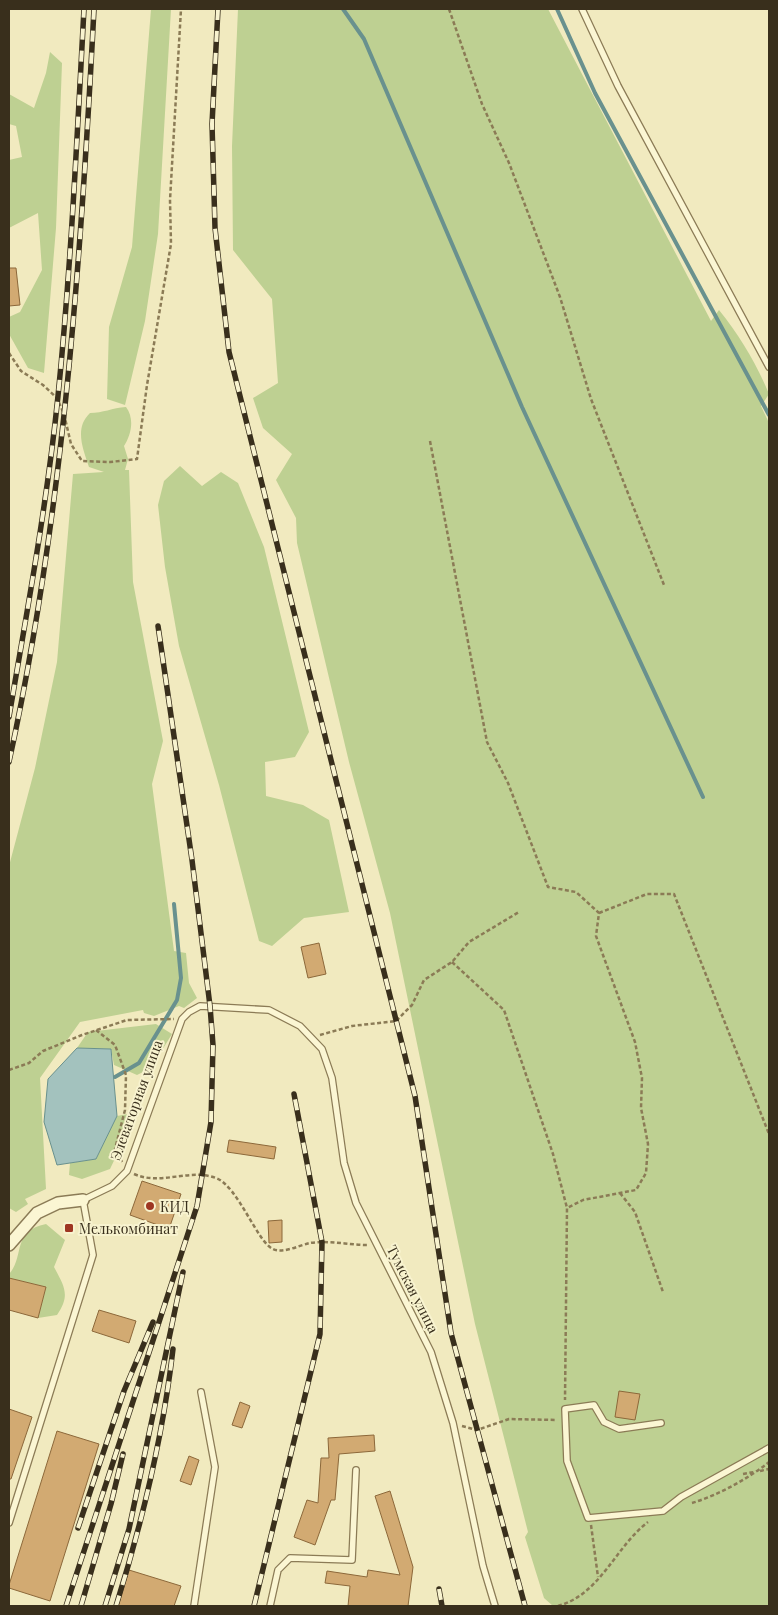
<svg xmlns="http://www.w3.org/2000/svg" width="778" height="1615" font-family="'Playfair Display',serif">
<style>
.green{fill:#bed092}
.water{fill:#a3c2be;stroke:#69918e}
.lines{fill:none;stroke-linecap:round;stroke-linejoin:round}
.stream{stroke:#69918e;stroke-width:4}
.building{fill:#d2aa72;stroke:#8c683a}
.service-casing{stroke:#8b7b56;stroke-width:8}
.minor-casing{stroke:#8b7b56;stroke-width:14}
.path{stroke:#8b7b56;stroke-width:2.5;stroke-dasharray:4 2.5;stroke-linecap:butt}
.service{stroke:#fbf6d3;stroke-width:5.5}
.minor{stroke:#fbf6d3;stroke-width:11}
.rail-casing{stroke:#392f1c;stroke-width:5.5}
.rail{stroke:#f8f3cf;stroke-width:4;stroke-dasharray:11;stroke-linecap:butt}
.poi-dot{fill:#9e3622;stroke:#f8f3cf;stroke-width:2}
.labels{text-anchor:middle;dominant-baseline:central;stroke-width:4;stroke-linejoin:round;paint-order:stroke}
.street-label{font-size:14px;fill:#392f1c;stroke:#f8f3cf}
.poi-label{font-size:14px;fill:#392f1c;stroke:#f8f3cf;text-anchor:start}
</style>
<rect width="100%" height="100%" fill="#f1eabf"/>
<path class="green" d="M151 9H171L158 234 145 321 125 405 107 399 109 327 132 247Z
M238 9H548L711 321 719 310C740 336 756 363 769 394L761 406 769 423V1606H553L544 1598 525 1537 528 1532 475 1324 390 913 349 762 297 543 296 518 276 480 292 454 263 428 253 398 278 383 272 299 233 250 232 146Z
M50 52 62 63 56 228 44 373 28 368 9 334V317L20 312 42 270 38 213 9 228V160L22 157 16 126 9 124V94L34 108 46 73Z
M126 407C135 419 131 435 124 446L128 459 125 470H129L133 582 163 741 152 784 174 951 186 953 189 983 197 998 184 1008 179 1006 154 1016 144 1013 143 1010 80 1022 40 1078 46 1189 25 1199 28 1204 16 1212 9 1208V866L35 768 57 662 73 474 104 472 89 467C83 449 74 428 90 413 103 413 112 408 126 407Z
M180 466 202 486 221 472 238 483 264 547 309 732 295 757 265 762 266 796 303 805 329 820 349 912 304 918 272 946 259 941 219 785 179 646 165 567 158 505 164 481Z
M156 1024 172 1034 151 1068 137 1075 114 1065 111 1049 77 1048 88 1032Z
M128 1114 131 1125 110 1169 82 1179 69 1175 70 1163 96 1159 117 1116Z
M46 1224 65 1240 54 1267C64 1286 71 1295 57 1315L38 1318 46 1287 9 1278V1274C25 1257 11 1231 46 1224Z"/>
<path class="water" d="M77 1048 111 1049 117 1116 96 1159 57 1165 44 1122 48 1079Z"/>
<g class="lines">
<path class="stream" d="M343 9 364 39 522 407 703 797
M557 9 595 93 769 415
M115 1077 139 1063 177 1000 181 978 174 904"/>
</g>
<path class="building" d="M9 268H16L20 305 9 306Z
M319 943 326 974 308 978 301 947Z
M229 1140 276 1147 274 1159 227 1152Z
M142 1181 181 1194 169 1229 130 1215Z
M282 1220V1242L269 1243 268 1221Z
M9 1278 46 1287 38 1318 9 1310Z
M99 1310 136 1321 129 1343 92 1331Z
M619 1391 640 1394 635 1420 615 1417Z
M240 1402 250 1406 242 1428 232 1425Z
M9 1409 32 1417 11 1479H9Z
M57 1431 99 1444 50 1601 9 1588V1585Z
M374 1435 375 1451 339 1454 335 1500H331L315 1545 294 1537 307 1500 318 1503 321 1458H329L328 1438Z
M189 1456 199 1460 191 1485 180 1481Z
M390 1491 413 1567 408 1606H348L350 1586 325 1583 327 1571 367 1577 368 1570 400 1575 375 1496Z
M129 1570 181 1586 174 1606H118Z"/>
<g class="lines">
<defs>
<path id="service" d="M582 9 618 86 769 367
M661 1423 619 1429 604 1422 594 1405 565 1409 567 1461 588 1518 663 1511 681 1497 769 1448
M9 1523 93 1255 83 1200 112 1186 127 1171 182 1019 189 1012 200 1006 269 1010 300 1026 322 1049 332 1078 344 1163 356 1203 431 1352 453 1423 483 1566 495 1606
M194 1606 215 1467 201 1392
M270 1606 278 1570 290 1558 352 1560 356 1470"/>
<path id="minor" d="M9 1245 37 1213 58 1203 83 1200"/>
</defs>
<use href="#service" class="service-casing"/>
<use href="#minor" class="minor-casing"/>
<path class="path" d="M449 9 482 104 509 163 560 297 591 399 664 585
M9 353 21 371 43 385 57 398 64 414 71 444 82 461 110 462 137 459 147 385 171 244 170 200 181 9
M430 441 487 742 508 783 548 887 576 892 599 913 596 936 635 1042 642 1078 641 1108 648 1144 646 1173 636 1190 583 1200 567 1208 565 1400
M599 913 647 894H674L769 1134
M452 962 504 1010 553 1154 567 1208
M96 1030 115 1045 126 1075 125 1110 115 1149 122 1162
M320 1035 352 1026 396 1021 412 1005 424 980 452 962 469 942 519 912
M9 1070 29 1063 43 1051 82 1035 127 1020 174 1019
M134 1174C161 1186 189 1168 216 1178 238 1186 257 1242 273 1249 283 1254 300 1245 310 1243 329 1240 348 1245 367 1245
M620 1193 635 1212 663 1292
M462 1426 477 1430 509 1419 557 1420
M760 1471 769 1469
M743 1474 754 1472
M692 1503C718 1495 748 1479 769 1462
M591 1525 598 1577
M558 1606C601 1594 615 1547 648 1522"/>
<use href="#service" class="service"/>
<use href="#minor" class="minor"/>
<defs>
<path id="rail" d="M218 9 212 124 215 228 229 352 415 1096 451 1333 525 1606
M9 717C27 611 47 504 58 396 71 267 77 138 84 9
M9 762C63 515 81 262 94 9
M78 1528 124 1391 153 1322
M439 1589 442 1606
M66 1606 197 1206 211 1122 213 1045 210 1006 192 860 158 626
M81 1606 111 1504 123 1454
M105 1606 129 1529 183 1272
M116 1606C142 1523 163 1436 173 1349
M254 1606 320 1334 322 1242 294 1094"/>
</defs>
<use href="#rail" class="rail-casing"/>
<use href="#rail" class="rail"/>
</g>
<g class="poi-dot">
<circle cx="150" cy="1206" r="5"/>
<rect x="64" y="1223" width="10" height="10" rx="2.5"/>
</g>
<g class="labels">
<g class="street-label">
<text transform="translate(136 1100) rotate(-70)">Элеваторная улица</text>
<text transform="translate(413 1289) rotate(63)">Тумская улица</text>
</g>
<g class="poi-label">
<text x="160" y="1206">КИД</text>
<text x="79" y="1228">Мелькомбинат</text>
</g>
</g>
<rect width="778" height="1615" fill="none" stroke="#392f1c" stroke-width="20"/>
</svg>
